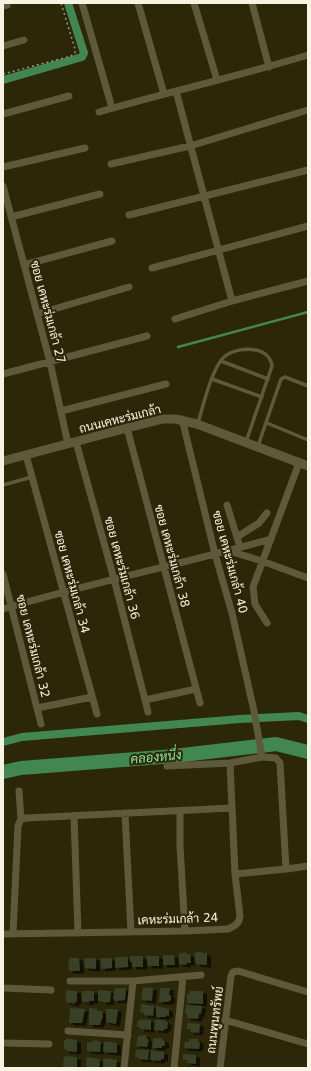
<svg xmlns="http://www.w3.org/2000/svg" width="311" height="1071" font-family="'DejaVu Sans',Sarabun,sans-serif">
<style>
.lines{fill:none;stroke-linecap:round;stroke-linejoin:round}
.stream{stroke:#428751;stroke-width:2.5}
.canal{stroke:#428751;stroke-width:8}
.river{stroke:#428751;stroke-width:14}
.building{fill:#374025;filter:url(#shadow)}
.path{stroke:#9a967f;stroke-width:1.5;stroke-dasharray:2 3;stroke-linecap:butt}
.service{stroke:#5f593b;stroke-width:3.5}
.minor{stroke:#5f593b;stroke-width:7}
.tertiary{stroke:#5f593b;stroke-width:9}
.labels{text-anchor:middle;dominant-baseline:central;stroke-width:4;stroke-linejoin:round;paint-order:stroke}
.street-label{font-size:12px;fill:#f6f3e2;stroke:#2d2709}
.water-label{font-size:13px;font-style:italic;fill:#89e89c;stroke:#2d2709}
</style>
<defs>
<filter id="shadow"><feDropShadow dx="4" dy="2.5" stdDeviation="0" flood-color="#0009"/></filter>
</defs>
<rect width="100%" height="100%" fill="#2d2709"/>
<g class="lines">
<path class="stream" d="M178 347 308 312"/>
<path class="canal" d="M3 80 82 57 84 53 68 3
M3 742 22 737 240 719 299 716 308 719"/>
<path class="river" d="M3 772 21 768 174 756 276 744 308 752"/>
</g>
<path class="building" d="M202 951V953H207V965L196 964 194 953Z
M186 952V954H190L191 963H186L187 965 179 964V954Z
M163 955H174L175 965H163Z
M130 956H143V967H132V962H130Z
M146 956H159V966H148Z
M115 957H128V967L115 968Z
M69 958H79L80 971H69L68 962H69Z
M84 958H96V969L85 968Z
M100 958H112V968L101 969Z
M143 987 153 988 152 1001 142 1000V999H141Z
M115 988H126L125 1000 115 1001 113 998Z
M160 988H170L169 995H171V1001L169 1000V1002H159Z
M66 990 77 991V1002H75V1004L66 1002Z
M98 990 111 991 110 1002 102 1003 103 1001H98Z
M82 991H94V1001H89V1003L82 1001Z
M190 991H203V1004L187 1003V994H189Z
M141 1004 154 1006 153 1016 144 1015V1013L140 1012Z
M186 1005 202 1006 201 1014H199L198 1019 187 1018V1014H185Z
M156 1006 169 1009V1016L166 1015V1017H156Z
M70 1008 85 1009 82 1023H69Z
M89 1008 97 1009V1011H102L103 1018H102L100 1025H89Z
M106 1009H118L116 1024 106 1022Z
M141 1019 151 1020V1030L140 1029V1027H137L138 1020H141Z
M155 1020H165V1022H168L167 1029H164V1031L154 1030Z
M187 1023 200 1024 199 1033 190 1032 191 1029H187Z
M142 1035H146L147 1039H149L147 1047 136 1046 138 1036H141Z
M66 1038 77 1040V1052L66 1051V1049H64V1040H66Z
M153 1038H162V1040L165 1041V1046H162V1048H152Z
M189 1039H198V1042H200L199 1049 184 1048 185 1041 189 1042Z
M93 1040 99 1041V1042H101L100 1052 87 1051V1042H93Z
M105 1041 117 1043V1053L103 1052 104 1042H105Z
M139 1049 149 1050 148 1060 138 1059V1057H135L136 1050H139Z
M151 1050 164 1052V1059H161V1061L150 1060Z
M183 1054 196 1055V1064L187 1063V1060H183Z
M64 1056 77 1057V1068L63 1067Z
M88 1057 100 1059 99 1068H86V1058Z
M107 1058 117 1060 116 1068H103V1059Z"/>
<g class="lines">
<path class="path" d="M3 74 71 56 75 53V49L61 3"/>
<path class="service" d="M221 361 268 379
M212 379 262 397
M198 423C203 406 212 368 224 357 232 350 246 348 256 350 265 352 271 358 272 366L246 442
M267 423 308 440
M258 446 281 379 285 377 308 386
M3 485 32 477"/>
<path class="minor" d="M82 3 112 108
M138 3 164 94
M194 3 217 80
M252 3 269 67
M3 6 7 5
M3 46 24 40
M176 91 232 301
M99 112C168 92 239 76 308 55
M3 114 69 96
M111 164 190 146 308 110
M3 167 85 148
M3 186 50 362 68 444
M129 215 308 170
M11 217 100 194
M24 265 112 241
M152 268 308 226
M37 314 129 287
M175 319 232 301 308 281
M3 374 147 336
M61 411 166 384
M182 419 215 554 232 613 254 711 262 757
M127 428 200 703
M76 442 114 579 145 700
M26 455 97 714
M227 505 240 547
M237 537 259 523 267 513
M229 551 262 561 308 578
M3 574 41 724
M3 609C91 583 182 564 271 539
M267 623 255 604 253 587 299 463
M37 708 92 697
M148 712 145 700 196 689
M167 766 230 763 262 757 276 758 280 763 286 869 235 874
M19 791 21 819
M180 811V846L185 931
M125 813 131 932
M74 816 78 933
M21 819 27 818 232 808
M286 869 308 866
M13 933 18 826 21 819
M3 934 185 931 228 929C235 926 239 924 240 916L235 874 230 763
M70 981H133L201 975
M3 988 51 990
M225 1020 308 1044
M68 1031 128 1035
M3 1043 49 1044
M124 1068 133 981
M174 1068 183 977
M220 1068 231 976 233 972 238 971 308 992"/>
<path class="tertiary" d="M3 461 127 428 163 419H175L197 424 308 466"/>
</g>
<g class="labels">
<g class="street-label">
<text transform="translate(48 312) rotate(75)">ซอย เคหะร่มเกล้า 27</text>
<text transform="translate(120 419) rotate(-14)">ถนนเคหะร่มเกล้า</text>
<text transform="translate(172 556) rotate(75)">ซอย เคหะร่มเกล้า 38</text>
<text transform="translate(230 562) rotate(75)">ซอย เคหะร่มเกล้า 40</text>
<text transform="translate(122 568) rotate(75)">ซอย เคหะร่มเกล้า 36</text>
<text transform="translate(72 582) rotate(75)">ซอย เคหะร่มเกล้า 34</text>
<text transform="translate(33 646) rotate(76)">ซอย เคหะร่มเกล้า 32</text>
<text transform="translate(178 919) rotate(-2)">เคหะร่มเกล้า 24</text>
<text transform="translate(215 1020) rotate(-83)">ถนนพูนทรัพย์</text>
</g>
<g class="water-label">
<text transform="translate(156 757) rotate(-5)">คลองหนึ่ง</text>
</g>
</g>
<rect width="311" height="1071" fill="none" stroke="#f6f3e2" stroke-width="8"/>
</svg>
